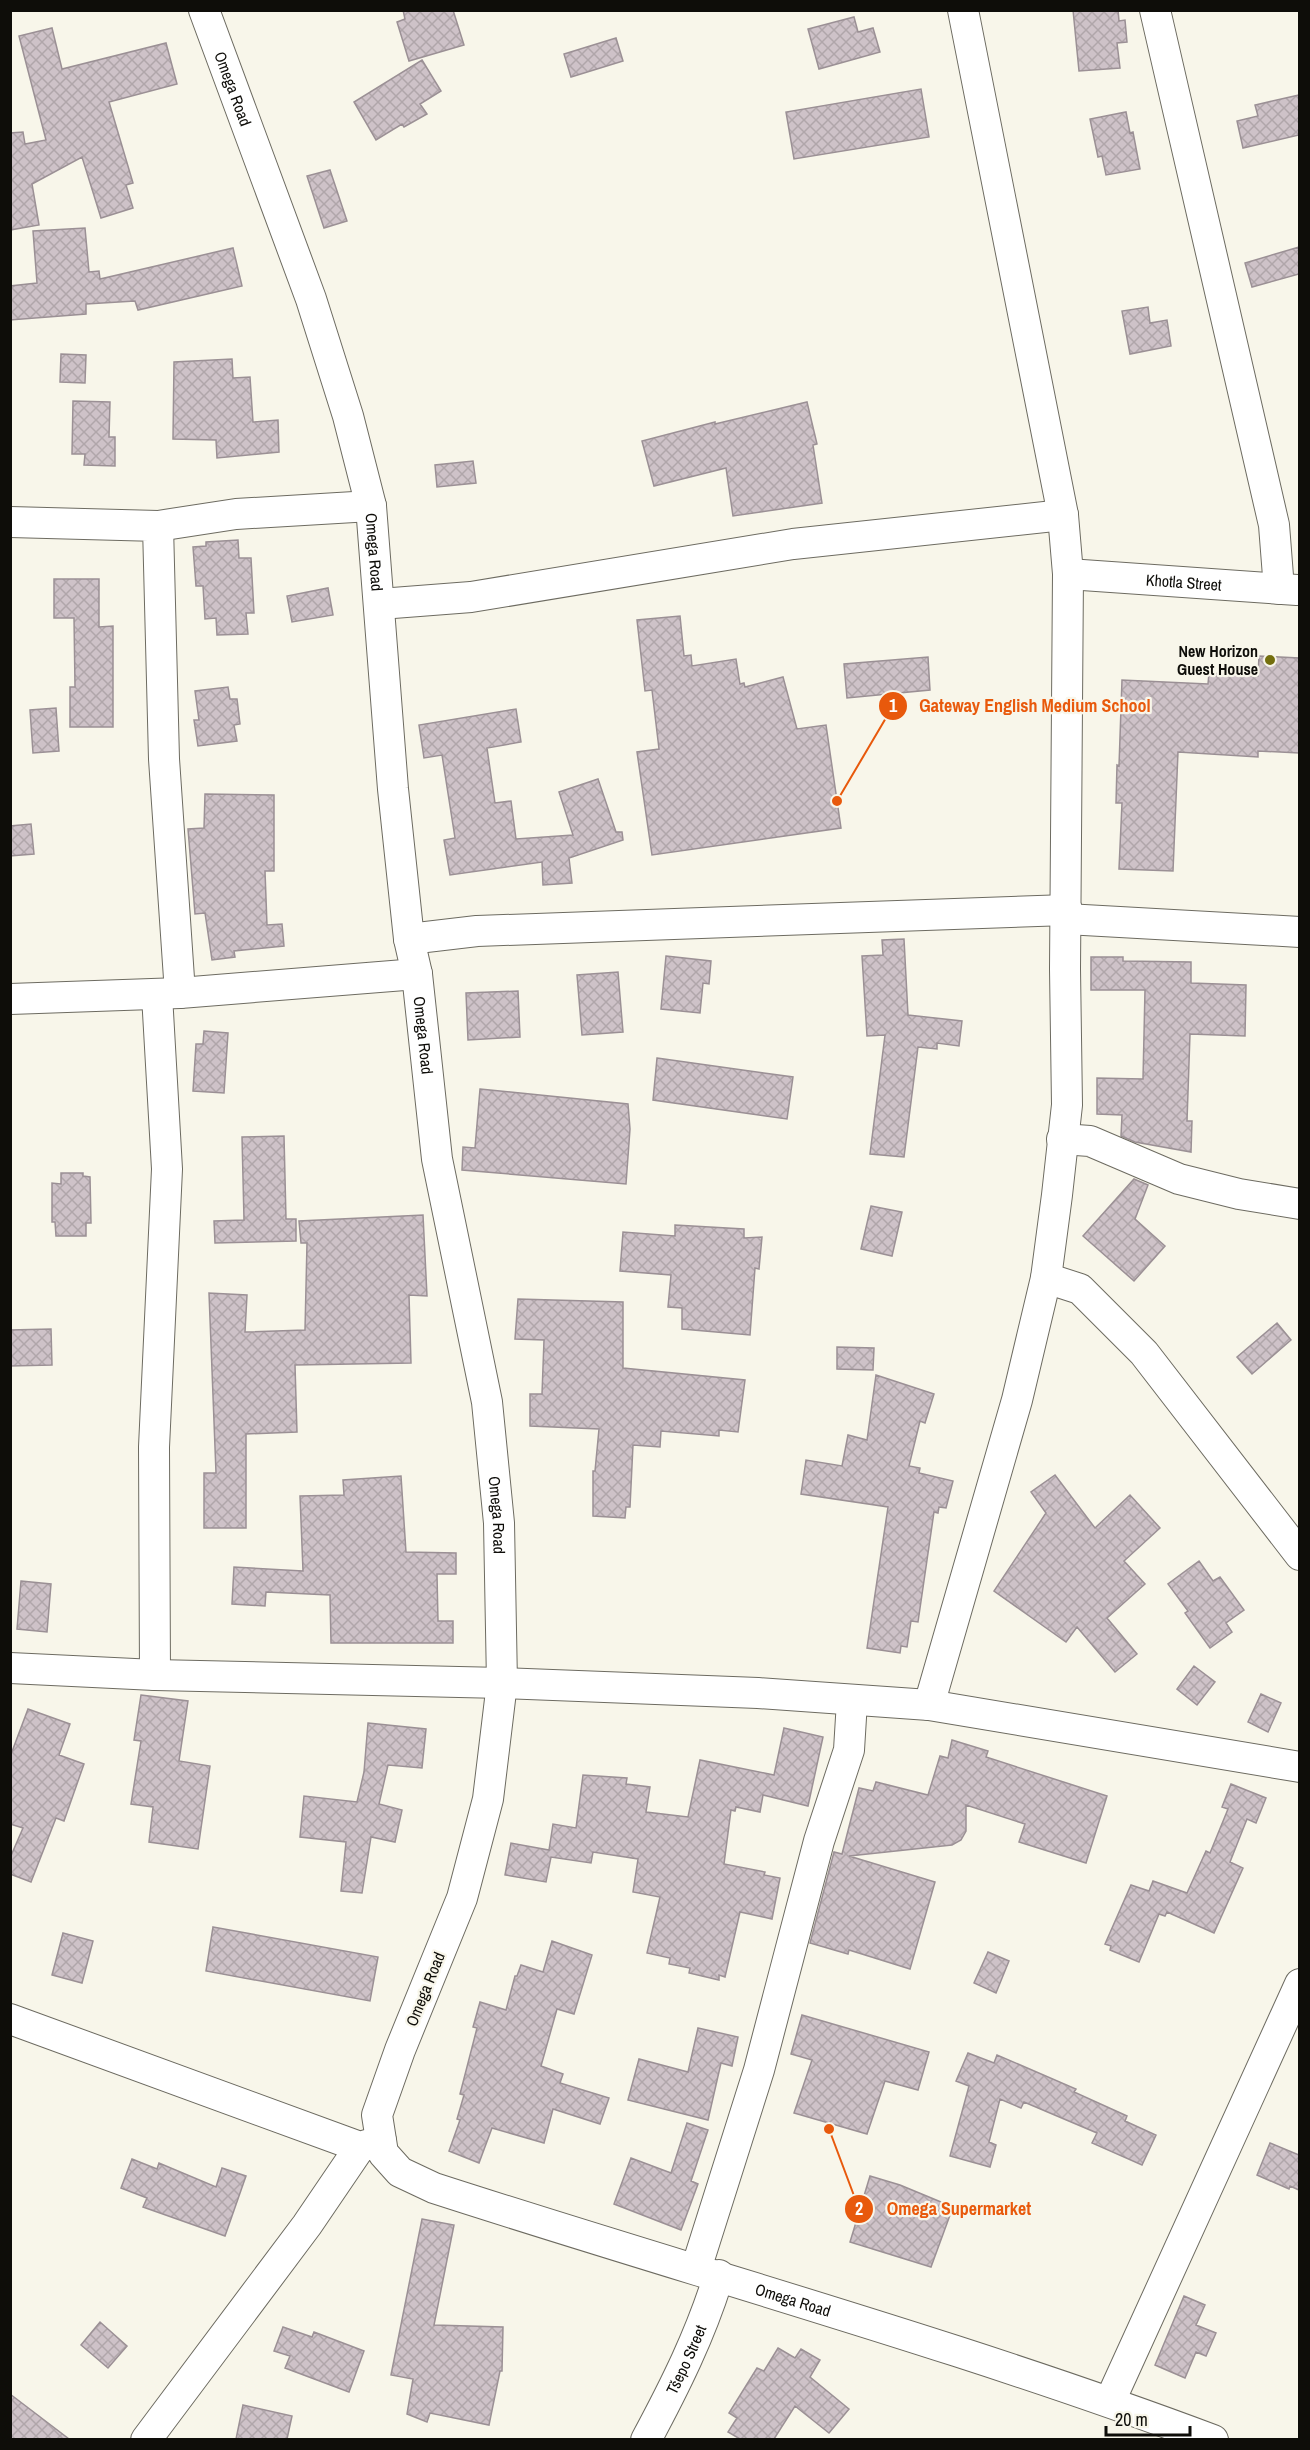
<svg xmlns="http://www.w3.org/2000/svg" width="1310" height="2450" font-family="'Archivo Narrow',sans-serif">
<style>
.building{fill:url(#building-cross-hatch);stroke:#9b9095;stroke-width:1.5}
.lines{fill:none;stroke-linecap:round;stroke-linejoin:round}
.street-casing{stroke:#6d6b61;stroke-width:32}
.street{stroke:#fff;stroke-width:30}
.poi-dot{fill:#746f0e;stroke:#f8f6ea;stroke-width:2}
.labels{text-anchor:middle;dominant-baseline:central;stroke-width:4.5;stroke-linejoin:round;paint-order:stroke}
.street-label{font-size:16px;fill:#0e0d09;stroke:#f8f6ea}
.poi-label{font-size:16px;font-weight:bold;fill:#0e0d09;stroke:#f8f6ea;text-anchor:end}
.leader{fill:none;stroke:#e8590c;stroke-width:2}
.callout-dot{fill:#e8590c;stroke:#f8f6ea;stroke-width:2}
.mark-label{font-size:18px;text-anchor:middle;font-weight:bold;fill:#fff}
.callout-label{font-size:18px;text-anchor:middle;font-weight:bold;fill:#e8590c;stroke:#f8f6ea;stroke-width:4.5;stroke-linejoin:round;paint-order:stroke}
</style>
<defs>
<pattern id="building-cross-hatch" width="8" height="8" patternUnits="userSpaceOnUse" patternTransform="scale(1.5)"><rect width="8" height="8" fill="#cec2c8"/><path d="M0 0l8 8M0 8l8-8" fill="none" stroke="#b0a6aa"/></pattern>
</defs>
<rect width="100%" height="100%" fill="#f8f6ea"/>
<path class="building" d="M403 10H453L464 45 409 61 397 22 405 19Z
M1073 10H1118L1119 21 1125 20 1127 42 1117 43 1120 68 1079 71Z
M854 17 858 32 873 28 880 52 819 69 808 29Z
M52 28 62 69 166 43 177 84 109 102 133 183 126 185 133 208 101 218 82 157 32 184 39 225 10 230V133L23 132 25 144 46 140 19 36Z
M616 38 623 61 571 77 564 54Z
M422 60 441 91 420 104 427 114 404 127 402 124 376 140 354 102Z
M921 89 929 137 794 159 786 112Z
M1299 95V135L1243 148 1237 121 1258 116 1255 105Z
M1126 112 1130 133 1133 132 1140 169 1106 175 1102 156 1098 157 1090 119Z
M330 170 347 221 324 228 307 176Z
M85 228 89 272 99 271 100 279 233 248 242 286 138 310 135 301 86 304V314L10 320V286L37 283 33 231Z
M1299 247V274L1252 287 1245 263Z
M1148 307 1150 323 1167 320 1171 346 1130 354 1122 311Z
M61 354 86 355 85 383 60 382Z
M232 359 233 378 250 377 253 422 278 420 279 452 217 458 216 440 173 439 174 362Z
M73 401 110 402 109 437H115V466L84 465 85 454H72Z
M807 402 817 444 813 445 822 503 733 516 726 468 654 486 642 441 715 422V424Z
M473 461 476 483 437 487 435 465Z
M238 540 239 558H251L254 613H246L248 634 217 635 216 618 205 619 203 586H196L193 547 206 546V542Z
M54 579H99V627L113 626V727H70V687H75L74 618H54Z
M328 588 333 615 292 622 287 596Z
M680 616 684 656 691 655 692 666 736 659 740 684 744 683 745 687 783 677 797 729 826 725 841 828 652 855 637 752 659 749 652 690 645 691 637 620Z
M1259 656 1299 658V753L1258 751V757L1178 752 1173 871 1119 869 1122 803H1116L1117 765 1119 766 1122 680 1208 684 1209 673 1258 676Z
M928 657 930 690 847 698 844 664Z
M228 687 230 699H237L240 724 234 725 237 741 198 746 194 720H199L195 691Z
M56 708 59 751 33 753 30 710Z
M516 709 521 742 487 748 495 803 511 801 516 839 573 835 559 792 598 779 616 832H622L623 840 569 858 572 883 543 885 542 862 450 875 444 840 455 838 442 755 424 758 419 725Z
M205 794 274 795V871H265L267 925 282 924 284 946 234 951 235 957 212 960 205 913 195 914 188 829 204 828Z
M31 824 34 854 10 856V826Z
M904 939 908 1015 962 1021 959 1046 937 1043V1049L918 1047 904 1157 870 1154 885 1035 867 1036 862 956 883 955 882 940Z
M666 956 711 961 709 984 703 983 700 1013 661 1009Z
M1091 957H1123V961L1191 962V983L1246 985 1245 1036 1190 1034 1187 1121H1192L1191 1152 1135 1142 1121 1136 1122 1115 1097 1114V1078L1143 1079 1145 990H1091Z
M618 972 623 1032 582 1035 577 975Z
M518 991 520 1037 468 1040 466 993Z
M204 1031 228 1033 224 1093 193 1091 196 1044H203Z
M657 1058 793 1077 787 1119 653 1100Z
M480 1089 628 1104 630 1129 626 1184 462 1170 463 1147 475 1148Z
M284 1136 286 1219H296V1241L215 1243 214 1221 244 1220 242 1137Z
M61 1173H83V1176L90 1177 91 1223H86V1236H56L55 1222H52V1183L61 1184Z
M1134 1179 1148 1185 1135 1219 1165 1246 1134 1281 1083 1236Z
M871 1206 902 1212 892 1256 861 1249Z
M423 1215 427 1296 409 1295 411 1363 295 1365 297 1432 246 1434V1528H204V1473H216L209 1293 247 1295 245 1332 305 1330 307 1243H301L299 1221Z
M675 1225 744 1229V1238L762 1237 759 1269 755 1268 750 1335 682 1329V1308L668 1307 671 1275 620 1271 623 1232 675 1236Z
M518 1299 623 1302V1368L745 1380 738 1432 719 1430V1436L661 1431 660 1447 633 1445 630 1507H626L625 1518 593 1516V1471H595L599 1429 530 1426V1394H542L544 1340 515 1339Z
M1277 1323 1291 1340 1252 1374 1237 1357Z
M51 1329 52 1365 10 1366V1330Z
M837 1347 874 1348 873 1370 837 1369Z
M876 1375 934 1394 925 1423 920 1421 909 1466 920 1468 919 1473 953 1481 946 1508 939 1507 938 1513 934 1512 918 1622 911 1621 907 1647 901 1646 900 1653 867 1648 888 1507 801 1494 806 1460 842 1466 848 1435 867 1440Z
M1055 1475 1095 1528 1130 1495 1160 1528 1124 1561 1145 1584 1107 1618 1137 1654 1115 1672 1077 1627 1066 1642 994 1591 1046 1513 1031 1492Z
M401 1476 406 1552 456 1553V1574H437L438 1621H453V1643H331L330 1595 266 1592 265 1606 232 1604 234 1567 303 1571 300 1496 344 1495 343 1480Z
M1199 1561 1213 1581 1220 1577 1244 1610 1226 1623 1232 1632 1210 1648 1185 1613 1188 1611 1168 1584Z
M21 1581 51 1584 47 1632 17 1629Z
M1194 1666 1215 1682 1197 1705 1177 1689Z
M1261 1694 1281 1703 1268 1732 1248 1722Z
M141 1695 188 1701 179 1761 210 1766 198 1849 149 1842 153 1807 131 1804 141 1741 134 1740Z
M28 1709 70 1724 59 1755 84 1764 64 1821 56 1818 31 1882 10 1874V1858L23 1828 10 1824V1757Z
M368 1723 426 1729 422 1768 388 1765 379 1804 402 1810 395 1842 371 1837 362 1893 341 1891 346 1842 300 1837 304 1796 357 1802 364 1772Z
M784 1728 823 1737 808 1806 763 1795 760 1812 736 1807 735 1811 731 1810 724 1864 765 1872 764 1875 780 1878 772 1919 740 1912 725 1977 719 1975V1980L689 1973 690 1968 669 1964 670 1958 647 1953 660 1897 633 1892 638 1859 593 1852 591 1863 551 1857 546 1882 505 1875 511 1843 549 1850 553 1824 576 1828 583 1775 627 1778 626 1784 650 1787 646 1812 688 1817 700 1760 774 1775Z
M952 1740 988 1751 986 1757 1107 1796 1086 1863 1019 1842 1025 1824 966 1805V1831L961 1840 952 1845 849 1856 935 1882 910 1969 849 1950 848 1954 810 1943 834 1852 842 1854 859 1788 873 1791 876 1782 928 1795 940 1756 948 1758Z
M1231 1784 1266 1798 1256 1823 1247 1819 1230 1862 1243 1868 1214 1933 1167 1912 1165 1916 1159 1914 1139 1962 1110 1950 1111 1946 1105 1944 1131 1885 1149 1891 1153 1881 1187 1893 1206 1851 1210 1853 1228 1809 1222 1807Z
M213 1927 378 1957 370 2001 206 1971Z
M63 1933 93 1941 82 1983 52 1975Z
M552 1941 592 1955 574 2014 557 2009 541 2066 563 2074 560 2083 609 2098 600 2124 553 2109 544 2143 492 2128 479 2163 449 2151 460 2120 457 2119 464 2095 460 2094 477 2028 473 2027 480 2002 506 2010 515 1976H517L521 1965 543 1972Z
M988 1952 1009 1961 996 1993 974 1983Z
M802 2015 929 2052 918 2090 885 2081 867 2134 794 2113 812 2060 791 2054Z
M698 2028 738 2037 732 2066 721 2063 708 2120 628 2100 639 2059 688 2072Z
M968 2053 994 2063 997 2055 1076 2089 1074 2092 1127 2116 1125 2121 1156 2135 1142 2165 1092 2143 1097 2133 1024 2102 1021 2108 1000 2099 989 2142 996 2145 990 2167 950 2156 969 2086 956 2081Z
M687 2123 708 2130 691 2181 698 2184 681 2230 614 2204 631 2158 671 2173Z
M1270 2143 1299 2155V2190L1290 2186 1289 2189 1257 2175Z
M132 2159 157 2169 159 2163 216 2187 222 2168 246 2176 225 2236 143 2207 147 2198 121 2188Z
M870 2176 900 2185 953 2207 931 2267 850 2242Z
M422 2219 454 2225 434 2325 503 2327 502 2371H500L489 2425 430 2413 427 2422 407 2414 413 2379 391 2375Z
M1184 2296 1205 2305 1196 2325 1216 2333 1206 2356 1196 2352 1185 2378 1155 2365Z
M100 2322 127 2346 108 2368 81 2345Z
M283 2327 312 2337 314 2332 364 2351 349 2392 285 2368 290 2356 274 2351Z
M778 2348 795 2358 801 2349 820 2360 810 2377 849 2409 829 2433 795 2406 774 2439H740L728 2432 737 2418 729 2413 757 2368 764 2371Z
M10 2394 69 2439H10Z
M243 2405 292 2416 287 2439H236Z"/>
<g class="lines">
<defs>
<g id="street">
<path id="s1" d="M204 10 311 299 348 416 371 506 393 789 409 939 417 974 437 1159 487 1402 499 1523 502 1683 488 1799 462 1898 400 2050 377 2115 383 2153 400 2172 434 2188C693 2272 957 2344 1213 2440"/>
<path d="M1155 10 1274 525 1279 589"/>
<path d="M10 522 158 526 164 759 180 993"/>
<path d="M158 526 236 514 371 506"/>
<path id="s2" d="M1068 574 1297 590"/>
<path d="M380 604 471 597 793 544 1063 515"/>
<path d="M1066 919 1300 932"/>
<path d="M409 939 477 931 1067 910"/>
<path d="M10 999 180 993 417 974"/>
<path d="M1062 1139 1090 1141 1179 1179 1239 1194 1300 1204"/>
<path d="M1046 1278 1080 1289 1144 1353 1300 1555"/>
<path d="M10 1668 155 1675 502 1683 758 1693 929 1705 1300 1767"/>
<path d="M155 1675 154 1447 167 1169 157 995"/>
<path d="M929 1705 1017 1400 1046 1278 1057 1195 1067 1105 1065 969 1068 574 1063 515 963 10"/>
<path d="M10 2019 360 2147 381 2141"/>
<path d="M696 2269 759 2070 819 1841 849 1750 852 1701"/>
<path d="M1110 2401 1300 1984"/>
<path d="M146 2440 307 2225 360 2147"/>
<path id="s3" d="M646 2440C675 2386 701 2334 719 2275"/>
</g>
</defs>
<use href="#street" class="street-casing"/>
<use href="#street" class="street"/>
</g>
<circle class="poi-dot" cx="1270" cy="660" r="6"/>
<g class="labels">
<g class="street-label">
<text stroke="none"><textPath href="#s1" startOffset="84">Omega Road</textPath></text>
<text stroke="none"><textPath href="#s1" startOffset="570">Omega Road</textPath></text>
<text stroke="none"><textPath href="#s2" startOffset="116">Khotla Street</textPath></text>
<text stroke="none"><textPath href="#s1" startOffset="1056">Omega Road</textPath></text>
<text stroke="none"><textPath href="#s1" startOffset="1542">Omega Road</textPath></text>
<text transform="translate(425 1989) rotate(-68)">Omega Road</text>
<text stroke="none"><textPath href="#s1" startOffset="2640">Omega Road</textPath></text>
<text stroke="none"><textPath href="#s3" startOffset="90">Tšepo Street</textPath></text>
</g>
<g class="poi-label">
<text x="1258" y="651">New Horizon<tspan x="1258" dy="18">Guest House</tspan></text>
</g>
</g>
<path class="leader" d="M837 801L893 706M829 2129L859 2209"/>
<g class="callout-dot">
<circle cx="837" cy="801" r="6"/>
<circle cx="829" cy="2129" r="6"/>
<circle cx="893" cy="706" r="15"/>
<circle cx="859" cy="2209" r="15"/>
</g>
<g class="mark-label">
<text x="893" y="712">1</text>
<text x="859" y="2215">2</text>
</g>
<g class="callout-label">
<text x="1035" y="712">Gateway English Medium School</text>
<text x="959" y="2215">Omega Supermarket</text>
</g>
<rect width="1310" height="2450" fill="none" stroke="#0e0d09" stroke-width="24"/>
<path d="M1106 2426v9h84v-9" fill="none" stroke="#0e0d09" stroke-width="3"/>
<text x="1115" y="2426" font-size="18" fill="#0e0d09" stroke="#f8f6ea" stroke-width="4.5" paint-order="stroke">20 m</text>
</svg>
